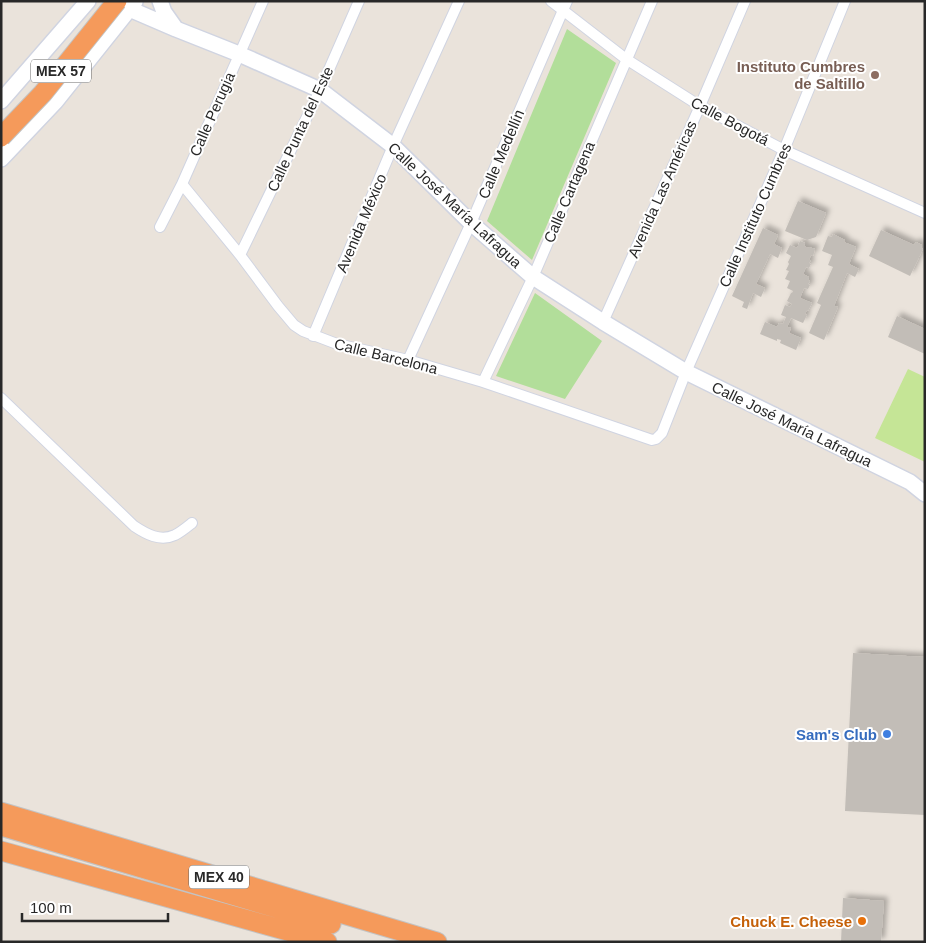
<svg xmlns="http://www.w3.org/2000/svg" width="926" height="943" font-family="Arial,sans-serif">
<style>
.green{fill:#b2de9a}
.pitch{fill:#c5e596}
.building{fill:#c2bdb7;filter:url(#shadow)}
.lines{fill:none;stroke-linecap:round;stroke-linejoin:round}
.street-casing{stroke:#d0d4e1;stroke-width:12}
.secondary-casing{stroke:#d0d4e1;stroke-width:18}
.highway-casing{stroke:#c3c3c3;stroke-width:21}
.street{stroke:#fff;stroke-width:10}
.secondary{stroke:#fff;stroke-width:15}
.highway{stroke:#f59a5b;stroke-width:19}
.highway-bridge-casing{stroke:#c3c3c3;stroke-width:21;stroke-linecap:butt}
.highway-bridge{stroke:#f59a5b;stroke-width:19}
.education-dot{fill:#8d6e63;stroke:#fff;stroke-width:2}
.shop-dot{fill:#3f7fe0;stroke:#fff;stroke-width:2}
.food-dot{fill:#e8710a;stroke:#fff;stroke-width:2}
.labels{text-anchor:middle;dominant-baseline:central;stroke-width:4;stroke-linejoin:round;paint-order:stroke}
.shield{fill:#fff;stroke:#686868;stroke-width:1}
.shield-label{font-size:14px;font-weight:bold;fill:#282828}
.education-label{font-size:15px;font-weight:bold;fill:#785e54;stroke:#fff;text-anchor:end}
.street-label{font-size:15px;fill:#282828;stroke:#fff}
.shop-label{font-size:15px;font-weight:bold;fill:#366cbe;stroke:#fff;text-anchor:end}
.food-label{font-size:15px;font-weight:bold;fill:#c56008;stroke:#fff;text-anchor:end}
</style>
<defs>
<filter id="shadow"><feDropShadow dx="4" dy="-4" stdDeviation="2.5" flood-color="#0004"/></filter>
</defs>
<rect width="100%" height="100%" fill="#eae3db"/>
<path class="green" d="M567 29 616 63 532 260 487 221Z
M535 293 602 341 565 399 496 376Z"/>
<path class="pitch" d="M908 369 925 377V462L875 438Z"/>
<path class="building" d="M798 201 826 213 816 237 807 240 785 231Z
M763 228 778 235 774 244 782 248 778 258 770 254 756 284 765 288 761 297 753 293 747 309 742 307 744 302 732 296Z
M881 230 914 245 916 242 922 245 921 248 923 249 910 276 869 256Z
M833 234 845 240 844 242 856 247 849 264 859 269 855 277 847 273 834 306 838 307 824 340 809 333 821 305 817 303 833 267 828 265 832 255 822 251 828 236 832 237Z
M800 241 805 243 804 246 808 248 809 247 815 249 813 256 811 255 809 260H811L809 263 811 264 809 268 806 267 803 274 809 277 808 280 810 281 808 284 810 285 808 289 804 288 800 298 812 303 808 311 807 310 805 314 807 315 803 323 791 318 787 327 791 328 789 333 801 338 796 350 780 343 781 340 777 339V341L760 334 765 322 777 327 779 323 783 324 786 317 781 315 785 305 790 307 792 304 787 301 791 293H792L793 291 787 288 790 281 785 279 789 271 786 270 789 264 788 262 791 256 786 253 790 245 797 248Z
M897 316 925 329V354L888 337Z
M853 653 925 657V815L845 811Z
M843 898 884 901 881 942H841Z"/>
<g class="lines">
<defs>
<path id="street" d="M551 1 626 59 700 106 784 150 925 213
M182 184 240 255 278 306 294 325 303 331 337 344 408 360 483 382 652 440 656 439 662 433 686 372 784 150 845 1
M160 227 182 184 263 1
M240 255 320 90 359 1
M603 322 700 106 745 1
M313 336 393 146 459 1
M408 360 471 223 567 1
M483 382 533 277 652 1
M1 398 134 526C146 534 160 542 175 535 181 532 187 527 192 523"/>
<path id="secondary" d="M111 1 176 29 239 54 320 90 393 146 471 223 533 277 603 322 686 372 910 482 925 494
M160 1 164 12 176 29
M1 101 88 1
M1 159 56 101 135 2"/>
<path id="highway" d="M1 812 437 942
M1 826 262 904 331 924
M1 851 327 942"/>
</defs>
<use href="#street" class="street-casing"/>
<use href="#secondary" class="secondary-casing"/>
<use href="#highway" class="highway-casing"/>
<use href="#street" class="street"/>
<use href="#secondary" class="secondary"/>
<use href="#highway" class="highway"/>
<defs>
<path id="highway-bridge" d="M1 137 43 93 117 1"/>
</defs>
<use href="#highway-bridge" class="highway-bridge-casing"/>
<use href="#highway-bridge" class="highway-bridge"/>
</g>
<circle class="education-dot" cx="875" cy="75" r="5"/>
<circle class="shop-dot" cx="887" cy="734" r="5"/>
<circle class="food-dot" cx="862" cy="921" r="5"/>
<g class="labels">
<g class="shield">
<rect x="31" y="59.5" width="60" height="23" rx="4"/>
<rect x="189" y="865.5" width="60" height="23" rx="4"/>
</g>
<g class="shield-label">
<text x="61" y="71">MEX 57</text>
<text x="219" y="877">MEX 40</text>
</g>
<g class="education-label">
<text x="865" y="66">Instituto Cumbres<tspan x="865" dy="17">de Saltillo</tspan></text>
</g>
<g class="street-label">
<text transform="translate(212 114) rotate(-66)">Calle Perugia</text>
<text transform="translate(730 121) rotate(28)">Calle Bogotá</text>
<text transform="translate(300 129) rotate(-65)">Calle Punta del Este</text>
<text transform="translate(501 154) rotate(-67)">Calle Medellín</text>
<text transform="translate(662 189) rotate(-66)">Avenida Las Américas</text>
<text transform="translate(569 192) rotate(-67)">Calle Cartagena</text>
<text transform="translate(455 205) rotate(43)">Calle José María Lafragua</text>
<text transform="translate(755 215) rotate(-66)">Calle Instituto Cumbres</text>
<text transform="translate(361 223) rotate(-67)">Avenida México</text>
<text transform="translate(386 356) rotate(14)">Calle Barcelona</text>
<text transform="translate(792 424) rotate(26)">Calle José María Lafragua</text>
</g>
<g class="shop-label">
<text x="877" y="734">Sam's Club</text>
</g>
<g class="food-label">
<text x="852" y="921">Chuck E. Cheese</text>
</g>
</g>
<rect width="926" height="943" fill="none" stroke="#282828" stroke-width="5"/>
<path d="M22 913v8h146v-8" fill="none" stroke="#282828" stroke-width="2.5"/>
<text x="30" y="913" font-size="15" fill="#282828" stroke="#ffffff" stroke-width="4" paint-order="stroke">100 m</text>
</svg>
